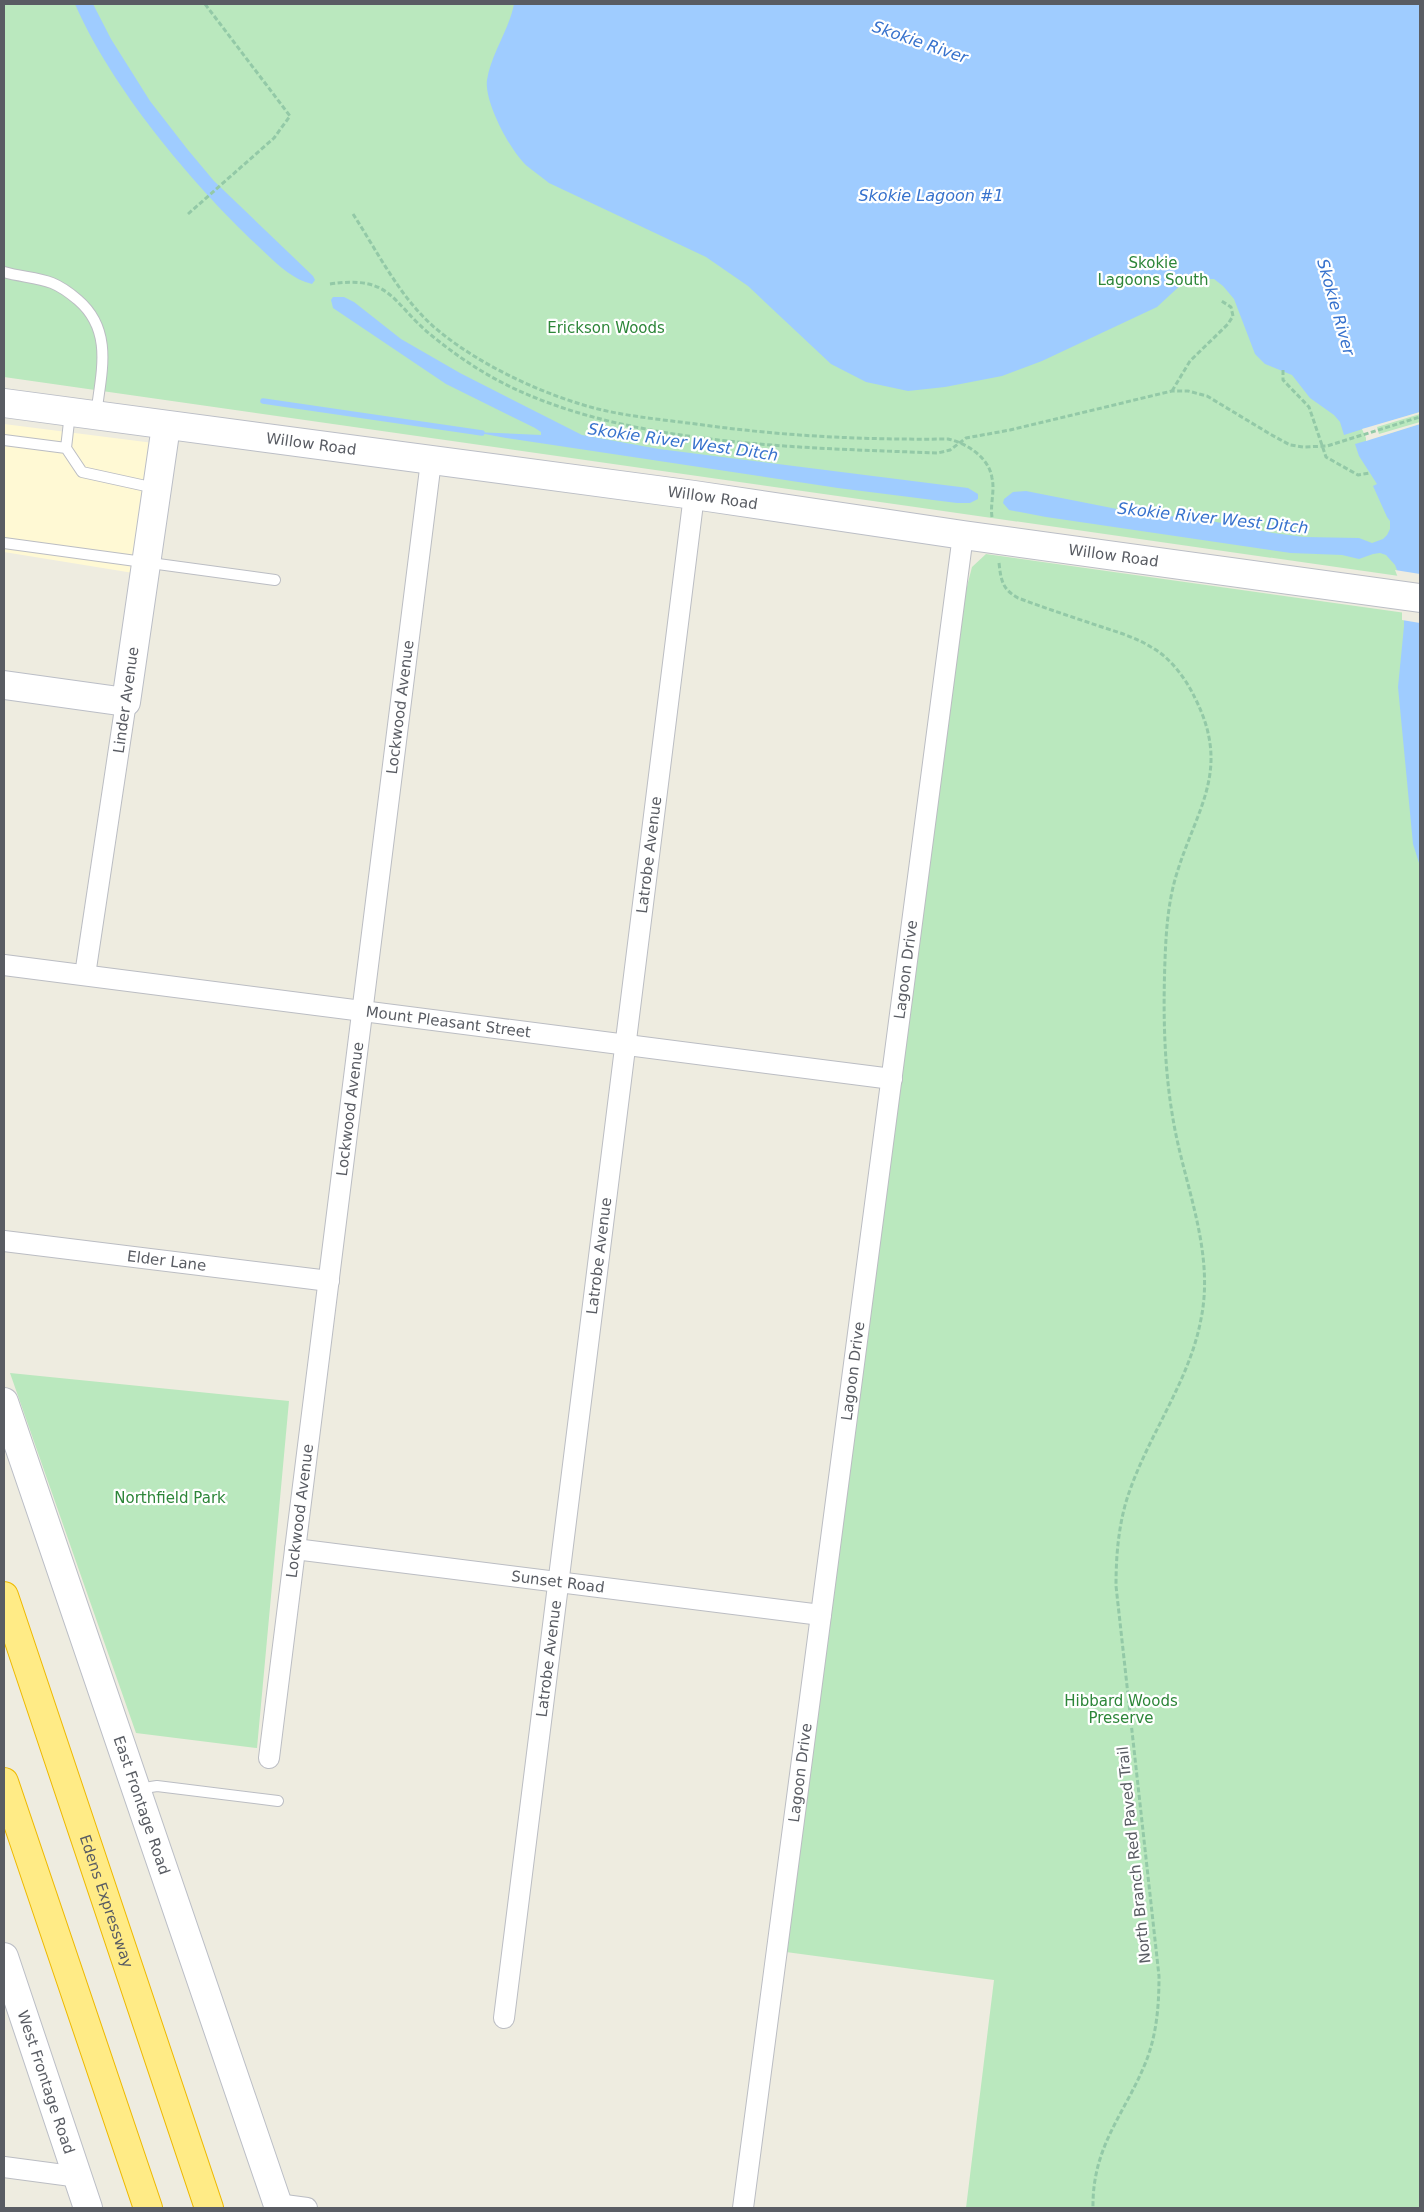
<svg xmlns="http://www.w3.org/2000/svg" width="1424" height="2212" font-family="'DejaVu Sans',sans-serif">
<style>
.commercial{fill:#fff9d4}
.green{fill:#bae8be}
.water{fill:#9fccff}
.pier{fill:#eeece0}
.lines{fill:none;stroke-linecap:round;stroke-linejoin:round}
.stream{stroke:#9fccff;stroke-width:5.5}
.lane-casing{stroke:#bbbdc3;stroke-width:12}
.street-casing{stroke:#bbbdc3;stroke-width:22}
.secondary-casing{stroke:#bbbec6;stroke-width:30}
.highway-casing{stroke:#eeb900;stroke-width:30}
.path{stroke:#93c9a7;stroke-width:3;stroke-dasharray:5 2.5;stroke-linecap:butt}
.lane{stroke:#fff;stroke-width:10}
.street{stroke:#fff;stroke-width:20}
.secondary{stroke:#fff;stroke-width:28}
.highway{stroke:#ffeb86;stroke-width:28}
.labels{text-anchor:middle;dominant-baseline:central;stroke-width:4.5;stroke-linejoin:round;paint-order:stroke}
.park-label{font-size:15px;fill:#2d8639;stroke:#fff}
.street-label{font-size:15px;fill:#595c63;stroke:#fff}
.water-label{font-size:16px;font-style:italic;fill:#3772cd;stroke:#fff}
</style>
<rect width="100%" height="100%" fill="#eeece0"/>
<path class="commercial" d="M4 424 177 446 158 577 4 552Z"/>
<path class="green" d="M4 4H1420V579L4 377Z
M986 554 1420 615V2208H966L994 1980 786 1952 962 606 972 567Z
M10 1373 289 1401 257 1748 136 1733Z"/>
<path class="water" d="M75 4H93L111 39 150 101 188 150 214 181 313 276 315 280 312 284C290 279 273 260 257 245 191 183 111 87 75 4Z
M514 4H1420V412L1374 426 1378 437 1420 424V866L1413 844 1398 687 1404 626V587L1395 565 1386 555 1380 553 1373 554 1359 559 1342 555 1291 553 1046 517 1009 510 1003 503 1004 499 1013 492 1026 491 1122 510 1163 516 1190 517 1273 533 1304 537 1359 538 1372 543 1383 539 1387 535 1390 529V521L1387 517 1373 486 1377 484 1359 456 1355 444 1369 440 1366 428 1344 435 1340 422 1334 415 1310 398 1292 375 1265 364 1255 354 1234 299 1223 286 1214 279H1201L1184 282 1157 307 1042 361 1002 376 945 387 908 391 866 382 831 364 748 286 706 257 549 183C542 177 534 172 527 166 511 152 484 102 487 80 491 54 509 30 514 4Z
M333 297H344L354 302 401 339 460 373 582 435 659 449 968 488 978 494V499L970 503H957L838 488 506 438 474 432 541 435V432L535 428 446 384 333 308 331 300Z"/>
<path class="pier" d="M1420 412V414L1377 427 1379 434 1420 422V424L1366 441V438L1362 429Z
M1395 570 1420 574V623L1402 620V588Z"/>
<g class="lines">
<path class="stream" d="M263 401 482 433"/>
<defs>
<path id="lane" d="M4 272C20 277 37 277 52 283 62 287 71 294 78 300 114 331 101 373 96 415
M4 440 66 448 82 472 155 488
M66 448 70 413
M4 543 275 580
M138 1789 157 1786 278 1801"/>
<g id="street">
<path id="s1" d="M4 965 892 1079"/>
<path d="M85 975 126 702"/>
<path id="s2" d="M4 1241 329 1281"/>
<path id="s3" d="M295 1549 821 1615"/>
<path id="s4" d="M269 1758 431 461"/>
<path id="s5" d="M504 2018 694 495"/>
<path d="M4 2167 79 2177"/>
<path d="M277 2204 307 2208"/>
<path id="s6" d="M743 2208 963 535"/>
</g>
<g id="secondary">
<path id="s7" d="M4 403 694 495 963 535 1420 598"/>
<path d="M4 685 126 702 166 426"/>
<path id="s8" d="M4 1402 279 2208"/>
<path id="s9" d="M4 1957 88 2208"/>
</g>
<g id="highway">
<path id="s10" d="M4 1596 209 2208"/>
<path d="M4 1782 148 2208"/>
</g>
</defs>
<use href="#lane" class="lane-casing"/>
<use href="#street" class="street-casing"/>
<use href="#secondary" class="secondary-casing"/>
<use href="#highway" class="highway-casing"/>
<path class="path" d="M188 214 274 138 290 116 205 4
M353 214C379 254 402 302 440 332 483 367 548 397 602 410 633 417 665 420 696 424 780 436 863 440 948 439 966 443 989 457 992 478 995 491 990 504 992 517
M330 284C392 275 391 302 431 335 459 358 491 379 524 393 645 446 808 448 938 453L950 450 966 438 1010 430 1172 391H1188L1207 396 1270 434 1290 445 1303 447 1327 446 1420 417
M1283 370V380L1309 407 1326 457 1358 475 1370 473
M1172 391 1190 361 1228 324 1233 316 1231 307 1220 300
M999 563C1001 580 1002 589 1018 598 1045 608 1072 617 1099 626 1117 632 1135 637 1151 647 1170 657 1186 679 1195 698 1232 771 1196 809 1176 876 1168 903 1166 932 1165 960 1163 1013 1164 1067 1173 1119 1184 1185 1215 1251 1201 1319 1189 1384 1145 1439 1126 1502 1118 1530 1116 1558 1116 1586L1159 1976C1159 2004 1157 2032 1147 2059 1126 2113 1092 2145 1093 2208"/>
<use href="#lane" class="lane"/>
<use href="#street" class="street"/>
<use href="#secondary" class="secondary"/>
<use href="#highway" class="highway"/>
</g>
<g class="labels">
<g class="park-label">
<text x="1153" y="263">Skokie<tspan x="1153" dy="17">Lagoons South</tspan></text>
<text x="606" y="328">Erickson Woods</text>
<text x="170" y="1498">Northfield Park</text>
<text x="1121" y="1701">Hibbard Woods<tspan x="1121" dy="17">Preserve</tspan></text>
</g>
<g class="street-label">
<text stroke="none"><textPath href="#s7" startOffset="310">Willow Road</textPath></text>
<text stroke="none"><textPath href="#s7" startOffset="715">Willow Road</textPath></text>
<text stroke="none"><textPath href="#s7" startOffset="1120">Willow Road</textPath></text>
<text transform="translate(126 700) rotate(-82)">Linder Avenue</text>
<text stroke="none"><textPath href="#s4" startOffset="1059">Lockwood Avenue</textPath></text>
<text stroke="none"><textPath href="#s5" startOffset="1172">Latrobe Avenue</textPath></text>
<text stroke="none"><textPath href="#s6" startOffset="1249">Lagoon Drive</textPath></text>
<text stroke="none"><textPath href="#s1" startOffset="448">Mount Pleasant Street</textPath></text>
<text stroke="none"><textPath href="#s4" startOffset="654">Lockwood Avenue</textPath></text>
<text stroke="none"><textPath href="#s5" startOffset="768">Latrobe Avenue</textPath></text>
<text stroke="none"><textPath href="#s2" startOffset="164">Elder Lane</textPath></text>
<text stroke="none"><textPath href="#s6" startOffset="844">Lagoon Drive</textPath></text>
<text stroke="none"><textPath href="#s4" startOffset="249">Lockwood Avenue</textPath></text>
<text stroke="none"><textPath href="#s3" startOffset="265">Sunset Road</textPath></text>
<text stroke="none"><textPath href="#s5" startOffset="362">Latrobe Avenue</textPath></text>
<text stroke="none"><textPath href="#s6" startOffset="439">Lagoon Drive</textPath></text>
<text stroke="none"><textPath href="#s8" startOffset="426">East Frontage Road</textPath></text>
<text transform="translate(1134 1855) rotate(-96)">North Branch Red Paved Trail</text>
<text stroke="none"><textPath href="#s10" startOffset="322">Edens Expressway</textPath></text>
<text stroke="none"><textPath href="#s9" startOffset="132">West Frontage Road</textPath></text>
</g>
<g class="water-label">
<text transform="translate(920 42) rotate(19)">Skokie River</text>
<text x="931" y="195">Skokie Lagoon #1</text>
<text transform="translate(1336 307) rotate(74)">Skokie River</text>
<text transform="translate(683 442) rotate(8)">Skokie River West Ditch</text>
<text transform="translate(1213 518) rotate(6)">Skokie River West Ditch</text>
</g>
</g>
<rect width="1424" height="2212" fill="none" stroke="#595c63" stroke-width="10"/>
</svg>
